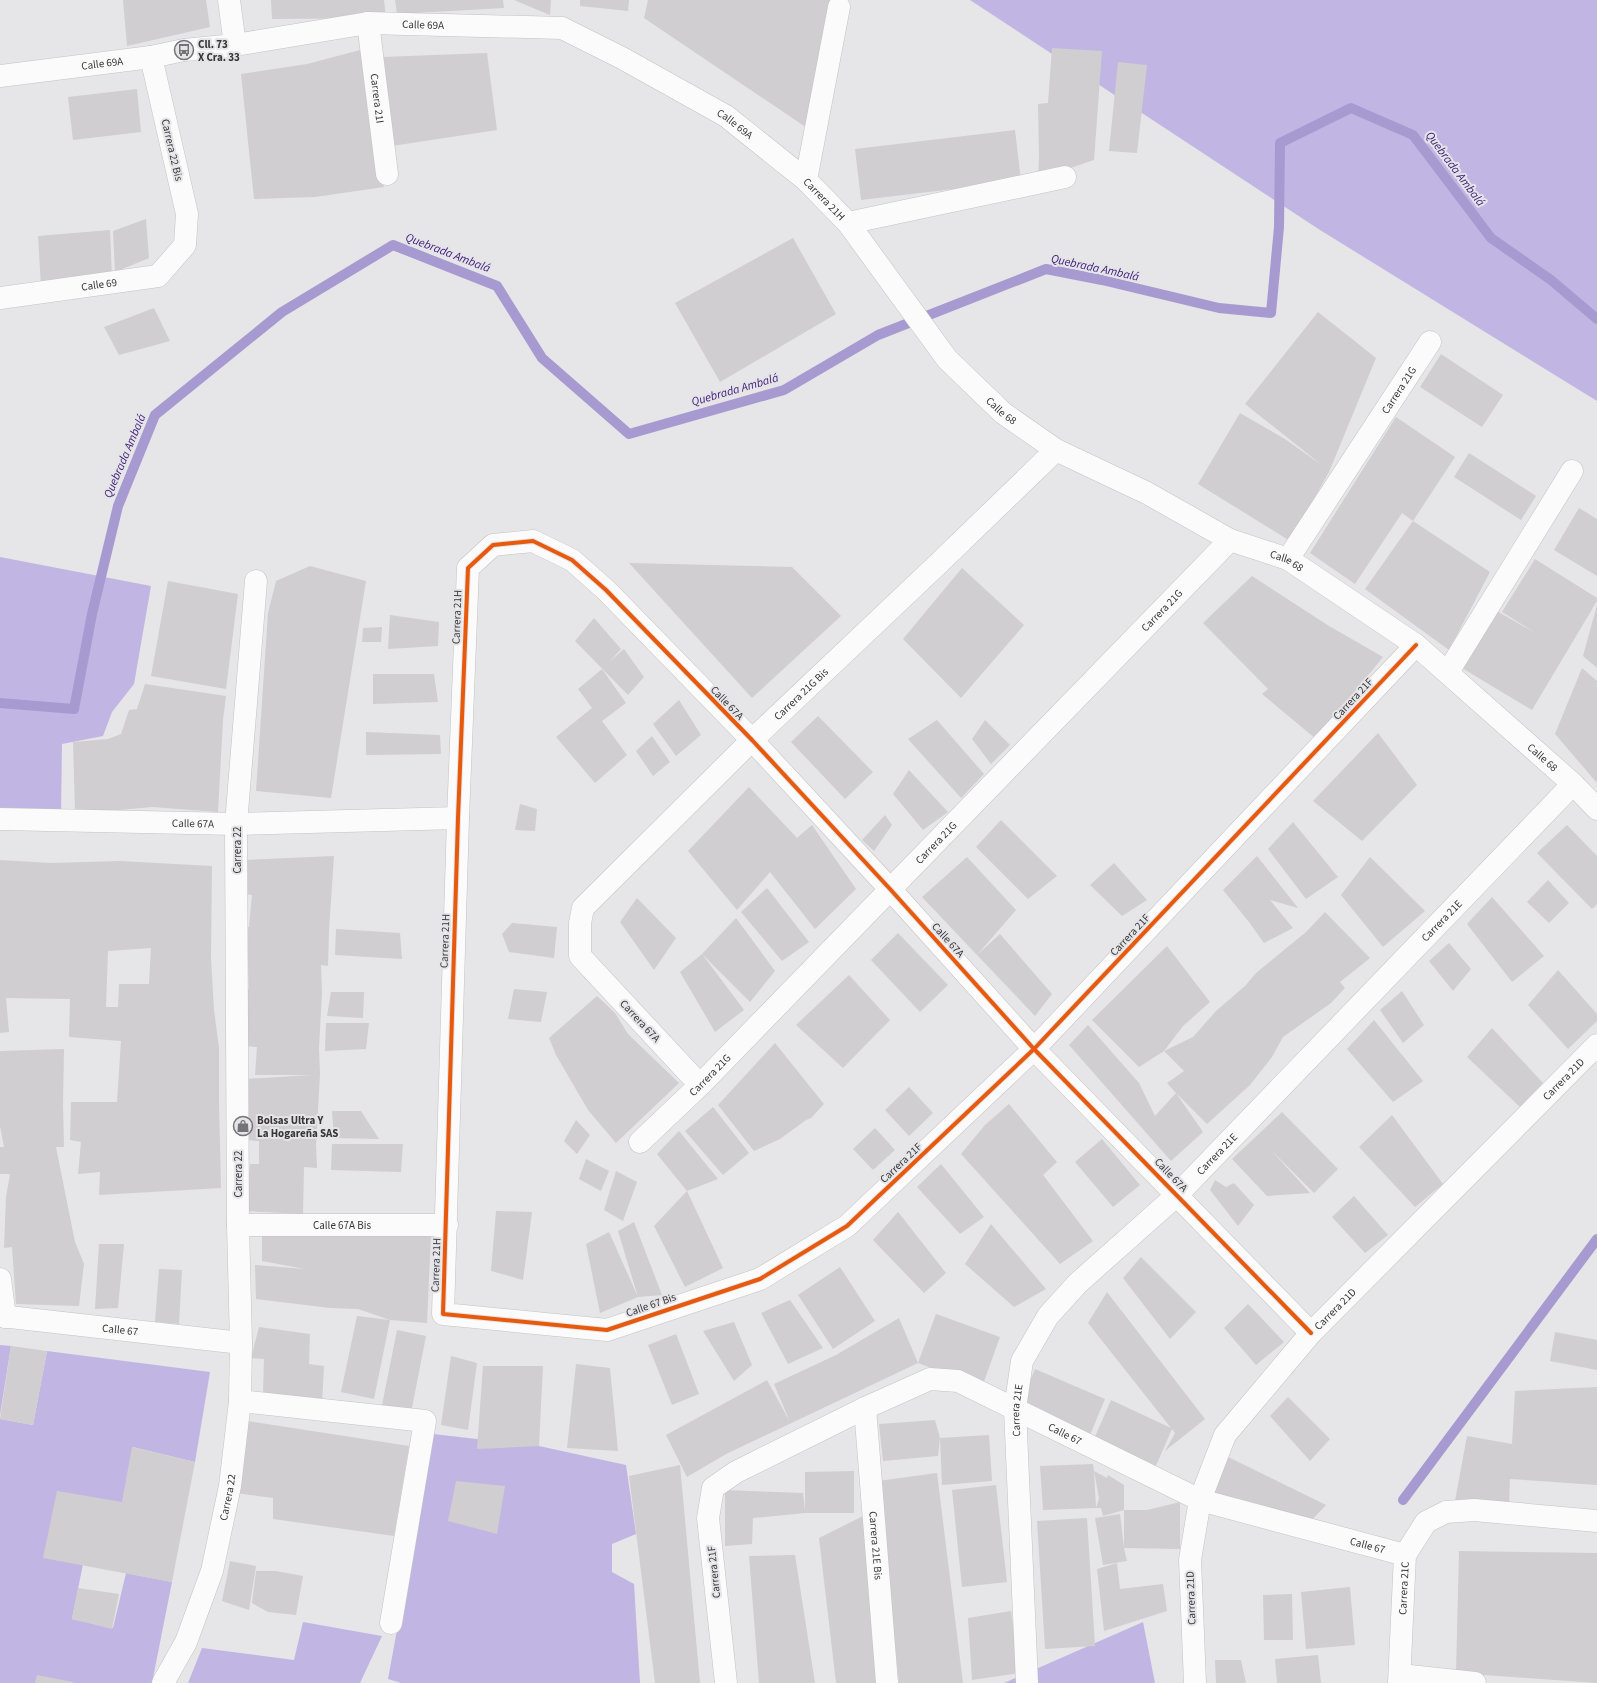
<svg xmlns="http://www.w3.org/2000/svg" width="1597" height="1683" font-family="'Source Sans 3',sans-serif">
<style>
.forest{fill:#c1b6e3}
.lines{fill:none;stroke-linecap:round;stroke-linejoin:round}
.stream{stroke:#a79ad1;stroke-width:10}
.building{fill:#d0ced0;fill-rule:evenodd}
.minor-casing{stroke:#c3c3c4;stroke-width:23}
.minor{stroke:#fbfbfb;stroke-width:22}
.cycleway-casing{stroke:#e5e4e8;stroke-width:6}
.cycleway{stroke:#e8590c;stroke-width:4}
.labels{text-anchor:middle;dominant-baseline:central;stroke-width:4;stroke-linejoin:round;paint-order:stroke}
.street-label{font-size:11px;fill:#373638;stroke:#e5e4e8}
.poi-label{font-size:11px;font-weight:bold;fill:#373638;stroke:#e5e4e8;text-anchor:start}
.water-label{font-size:12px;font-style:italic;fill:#3c1a76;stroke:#e5e4e8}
</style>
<rect width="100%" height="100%" fill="#e6e5e7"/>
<path class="forest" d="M970 0H1597V401L1320 230Z
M0 557 151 586 134 684 112 712 103 736 62 744 61 815 0 812Z
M0 1345 11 1346 0 1415Z
M47 1351 210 1372 195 1462 133 1447 122 1504 83 1564 72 1619 113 1628 126 1573 172 1582 152 1683H0V1419L33 1425Z
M433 1434 539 1446 626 1465 636 1534 612 1544V1572L634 1584 640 1683H401L388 1679Z
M303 1622 382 1636 360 1683H188L202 1648 294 1660Z
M1143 1622 1155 1683H1004Z"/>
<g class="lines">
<path class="stream" d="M0 703 74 709 92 614 118 506 155 415 282 312 393 245 497 286 542 358 629 434 784 390 878 335 1046 269 1102 280 1219 308 1271 313 1279 227 1280 143 1351 108 1413 135 1491 238 1551 280 1597 319
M1403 1500 1597 1239"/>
</g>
<path class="building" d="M123 0H206L210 27 127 46Z
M271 0H384L386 18 272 19Z
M395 0H503L504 8 397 14Z
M514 0H551L550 15Z
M580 0H629L628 11 580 6Z
M648 0H830L816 134 644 18Z
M1052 48 1102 51 1094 160 1038 179 1039 156 1038 104 1048 103Z
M364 49 384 187 315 197 254 199 241 74 307 64Z
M487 53 497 130 392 146 383 57Z
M1118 62 1147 65 1137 153 1109 151Z
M137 89 141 132 73 140 68 97Z
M1015 130 1021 181 861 200 855 149Z
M146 219 149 258 115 272 113 231Z
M110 230 112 278 41 286 38 236Z
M793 238 836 314 720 382 675 303Z
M154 308 170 341 119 355 104 327Z
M1318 312 1376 358 1329 472 1290 541 1198 484 1240 413 1285 439 1323 466 1245 404Z
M1441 354 1503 395 1482 427 1420 387Z
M1396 417 1455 457 1413 521 1402 513 1355 584 1310 553Z
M1469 453 1536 496 1521 520 1454 477Z
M1579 508 1597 519V576L1554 550Z
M1413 521 1490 572 1449 650 1365 589Z
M1535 559 1597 598V601L1532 710 1462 668 1495 610 1537 634 1502 612Z
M629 563 792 567 841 616 752 698Z
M310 566 366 581 331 798 256 791 268 613 276 581Z
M962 568 1024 625 961 698 903 639Z
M1252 576 1329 626 1383 657 1316 739 1262 694 1268 689 1203 623Z
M168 581 238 594 226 689 151 676Z
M1597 605V668L1583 656Z
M390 615 439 622 438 646 388 649Z
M594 618 621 649 609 662 624 649 644 677 628 695 575 641Z
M382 627 381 642H362L363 628Z
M1582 668 1597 681V783L1555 734Z
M602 669 626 703 602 721 627 755 595 783 556 737 592 708 578 689Z
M373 674H434L438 702 373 704Z
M145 684 226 696 223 720 218 812 152 807 108 811H75L73 742 108 739 121 734 129 710 137 709Z
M679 700 701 735 676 756 653 724Z
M818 716 873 772 845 799 791 742Z
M937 720 984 774 961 798 908 739Z
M985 720 1010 745 991 764 972 739Z
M366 732 440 735 441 754 366 755Z
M1378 733 1417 785 1362 841 1313 801Z
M652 736 670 762 653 776 636 751Z
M909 770 948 812 923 830 893 794Z
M749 787 797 838 812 825 856 889 815 929 770 872 737 910 688 851Z
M520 804 537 809 535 831 515 830Z
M885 815 892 825 874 851 862 840Z
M1001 820 1057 876 1028 899 976 847Z
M1293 822 1338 877 1306 899 1268 849Z
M1567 825 1597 856V904L1592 909 1537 853Z
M334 856 329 930 328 966 321 965 322 993 319 1048 320 1074 316 1145 317 1168 304 1167 303 1214 246 1211 250 1164H259V1141L245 1140V1079L312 1075H255L257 1047 246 1046 248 1019H242V989H249L248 963 240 926 249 927 252 895 244 894 245 860Z
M1257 856 1298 908 1270 900 1293 928 1264 943 1249 922 1223 890Z
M967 857 1016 910 977 955 1000 934 1052 994 1035 1016 977 955 922 897Z
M1370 857 1425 911 1383 947 1341 895Z
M0 860 51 863 120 861 212 866 211 958 214 1010 219 1048V1102L221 1188 99 1195 100 1172 78 1174 81 1142 70 1140 71 1102H117L121 1041 69 1037 70 999 6 998 9 1032 0 1033ZM151 948 149 984H119L118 1007H106L108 951Z
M1114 863 1147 900 1122 916 1090 885Z
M1548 880 1569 903 1549 923 1527 902Z
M767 888 809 942 782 961 741 912Z
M1492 897 1544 956 1512 982 1467 924Z
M637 898 676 938 654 970 620 922Z
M1325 912 1370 958 1340 982 1345 988 1331 1003 1283 1037 1272 1057 1250 1085 1207 1124 1176 1093 1203 1132 1171 1161 1069 1045 1088 1025 1139 1083 1155 1116 1176 1093 1167 1083 1184 1071 1164 1051 1193 1037 1216 1011 1245 986 1256 973 1306 932Z
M736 918 775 971 750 1002 702 954Z
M512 923 557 927 554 958 509 952 502 934Z
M336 929 400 933 402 959 335 955Z
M898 933 948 985 920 1012 871 960Z
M1449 943 1471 969 1453 991 1429 961Z
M1167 946 1210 1002 1183 1026 1164 1051 1139 1067 1092 1020Z
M702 954 744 1010 715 1032 680 972Z
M1558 970 1597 1014V1021L1568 1049 1528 1005Z
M849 975 890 1020 843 1068 796 1025Z
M514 989 547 992 541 1022 508 1019Z
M1402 991 1424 1025 1403 1043 1380 1010Z
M331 992H364L363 1018 327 1016Z
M597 996 615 1013 628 1034 679 1083 616 1143 588 1110 556 1055 549 1038Z
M1374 1020 1423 1081 1393 1102 1347 1049Z
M326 1023H369L366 1049 325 1051Z
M1492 1028 1543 1083 1520 1107 1467 1057Z
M775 1043 824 1104 811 1118 806 1120 780 1139 754 1151 718 1105Z
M64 1049 63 1104 64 1147H56L75 1242 84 1264 79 1306 16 1304 12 1247 4 1248 6 1197 10 1174H0V1147H4L0 1126V1051Z
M909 1087 933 1113 909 1136 885 1110Z
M1009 1104 1057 1162 1043 1175 1093 1241 1060 1264 961 1154 985 1125Z
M713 1107 749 1153 723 1175 685 1131Z
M332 1111H361L379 1139 334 1138Z
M1282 1112 1338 1169 1314 1193 1269 1148 1310 1193 1267 1196 1232 1159Z
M1392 1115 1443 1184 1415 1207 1359 1147Z
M576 1120 590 1135 577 1154 564 1141Z
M875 1128 895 1150 873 1170 853 1149Z
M679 1131 718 1179 687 1191 723 1268 685 1287 654 1226 687 1191 657 1154Z
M1102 1139 1140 1185 1113 1207 1075 1162Z
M332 1144H403L401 1172 331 1170Z
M586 1159 609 1171 601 1191 579 1179Z
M941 1164 984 1217 960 1234 917 1187Z
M616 1171 637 1182 623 1221 604 1210Z
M1215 1180 1226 1187 1234 1183 1254 1205 1238 1226 1210 1190Z
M1354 1196 1388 1235 1365 1253 1332 1217Z
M496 1211 532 1212 523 1280 491 1271Z
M898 1212 946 1273 924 1293 873 1240Z
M634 1222 662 1295 638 1297 618 1231Z
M991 1224 1046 1289 1014 1307 965 1264Z
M262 1230 431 1235 427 1323 390 1320 358 1309 330 1308 256 1299 255 1265 305 1269 262 1261Z
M609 1232 638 1297 600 1313 586 1244Z
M99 1244H124L118 1308 95 1309Z
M1141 1257 1196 1312 1170 1339 1123 1278Z
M840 1267 875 1321 833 1349 798 1295Z
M159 1269 182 1270 179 1324 155 1322Z
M1107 1292 1205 1419 1165 1451 1175 1433 1172 1429 1155 1468 1094 1439 1111 1400 1171 1428 1088 1323Z
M790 1300 823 1348 788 1364 761 1313Z
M1248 1304 1284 1342 1256 1365 1224 1328Z
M936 1314 1000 1337 982 1387 918 1363 726 1454 687 1477 666 1435 767 1380 790 1422 774 1384 836 1355 899 1318 918 1363Z
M357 1316 390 1320 374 1399 341 1392Z
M734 1322 752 1365 734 1381 703 1331Z
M259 1327 310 1334 309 1364 324 1366 322 1404 263 1393 264 1359 251 1358Z
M397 1330 426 1336 411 1413 382 1405Z
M1555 1332 1597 1340V1370L1550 1361Z
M676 1334 699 1394 672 1405 648 1345Z
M11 1346 47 1351 33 1425 0 1419Z
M451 1356 477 1363 468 1430 441 1425Z
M576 1364 610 1368 618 1451 567 1448Z
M483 1366H543L539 1446 477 1449Z
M1035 1369 1105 1399 1090 1435 1020 1405Z
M1597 1387V1485L1510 1479 1509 1506 1455 1501 1467 1436 1512 1444 1515 1391Z
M1288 1397 1330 1439 1310 1461 1270 1416Z
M935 1420 940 1438 938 1456 883 1461 879 1424Z
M248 1421 409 1446 394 1536 273 1519V1498L236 1493Z
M989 1435 992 1481 942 1485 940 1438Z
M132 1447 195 1462 172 1582 43 1558 57 1491 122 1502Z
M1226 1456 1326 1505 1308 1524 1220 1502 1211 1490Z
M1093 1464 1094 1471 1107 1478 1108 1475 1124 1485V1510L1103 1516 1101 1508H1096L1099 1498 1094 1471 1096 1508 1043 1510 1040 1466Z
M680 1465 700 1683H655L629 1476Z
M854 1471V1513H805L753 1518 752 1544 725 1546V1490L803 1493 805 1511V1472Z
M937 1473 963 1683H899L878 1481Z
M456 1481 505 1486 497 1534 448 1521Z
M996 1485 1007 1582 962 1587 952 1490Z
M1180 1502V1549L1124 1548 1127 1561 1103 1565 1095 1518 1120 1514 1124 1548V1510H1147Z
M867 1514 881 1683H836L819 1538Z
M1087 1518 1095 1646 1045 1649 1037 1521Z
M1459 1551 1597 1553V1683L1456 1673Z
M795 1555 815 1683H759L749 1556Z
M230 1561 256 1566 249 1610 222 1601Z
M1117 1563 1120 1589 1163 1584 1167 1611 1104 1631 1097 1569Z
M256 1571H276L303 1576 296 1615 268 1612 252 1603Z
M1350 1587 1355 1645 1306 1649 1301 1592Z
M78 1588 119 1594 112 1629 72 1619Z
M1292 1594 1293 1640H1264L1263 1595Z
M1011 1611 1020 1673 972 1680 968 1618Z
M1318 1655 1321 1683H1277L1275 1659Z
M1215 1660H1241L1246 1683H1216Z
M37 1675 73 1682V1683H35Z"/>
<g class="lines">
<defs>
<g id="minor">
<path d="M229 0 235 45"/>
<path id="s1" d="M368 23 387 174"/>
<path id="s2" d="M0 76 151 57 184 50 235 45 368 23 562 28 622 58 726 116 806 180 848 223 947 359 1003 413 1056 450 1147 493 1230 540 1288 559 1416 645 1573 784 1597 809"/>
<path d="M806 180 839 7"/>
<path d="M848 223 1065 177"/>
<path id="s3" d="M0 298 158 276 185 245 187 214 151 57"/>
<path id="s4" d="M1288 559 1430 342"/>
<path d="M1448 672 1572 471"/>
<path id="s5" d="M0 819 236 824 458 818"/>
<path id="s6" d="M700 1085 580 956V923L583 908 752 740 938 564 1056 450"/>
<path id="s7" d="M640 1142 700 1085 1230 540"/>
<path id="s8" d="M238 1225H447"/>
<path d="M0 1279 5 1317"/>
<path id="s9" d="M0 1316 241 1343"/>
<path d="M1311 1333 1034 1049 890 889 752 740 606 590 572 560 533 541 493 545 468 568 458 818 443 1314 607 1330 760 1279 847 1226 1034 1049 1416 645"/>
<path d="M240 1401 425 1421 391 1623"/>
<path id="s10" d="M865 1408 887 1683"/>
<path d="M1400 1675 1475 1683"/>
<path id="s11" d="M163 1683 186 1642 212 1571 230 1486 240 1401 241 1343 238 1225 236 824 256 581"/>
<path id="s12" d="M726 1683 708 1518 713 1488 736 1472 865 1408 930 1379 958 1381 1200 1500 1405 1555"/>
<path id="s13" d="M1027 1683 1015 1409 1022 1361 1048 1316 1078 1283 1177 1195 1573 784"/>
<path id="s14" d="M1195 1683 1190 1560 1200 1500 1225 1435 1311 1333 1597 1045"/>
<path id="s15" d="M1399 1683 1405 1555 1426 1522 1446 1512 1474 1510 1597 1521"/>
</g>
</defs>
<use href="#minor" class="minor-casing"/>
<use href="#minor" class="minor"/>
<defs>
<path id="cycleway" d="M1311 1333 1034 1049 890 889 752 740 606 590 572 560 533 541 493 545 468 568 458 818 443 1314 607 1330 760 1279 847 1226 1034 1049 1416 645"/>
</defs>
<use href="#cycleway" class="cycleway-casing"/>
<use href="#cycleway" class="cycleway"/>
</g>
<defs>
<symbol id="bus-ring" viewBox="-11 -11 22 22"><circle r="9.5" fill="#e5e4e8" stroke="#747375" stroke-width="1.5"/><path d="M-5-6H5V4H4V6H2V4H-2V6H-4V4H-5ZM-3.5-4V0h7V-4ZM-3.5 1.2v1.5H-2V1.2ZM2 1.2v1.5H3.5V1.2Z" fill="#747375"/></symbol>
<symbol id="shop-ring" viewBox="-11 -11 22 22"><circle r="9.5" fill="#e5e4e8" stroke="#747375" stroke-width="1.5"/><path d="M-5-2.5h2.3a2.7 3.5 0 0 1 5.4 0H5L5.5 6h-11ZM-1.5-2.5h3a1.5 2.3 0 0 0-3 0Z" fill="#747375"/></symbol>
</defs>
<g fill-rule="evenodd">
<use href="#bus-ring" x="173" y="39" width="22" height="22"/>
<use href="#shop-ring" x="232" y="1115" width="22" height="22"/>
</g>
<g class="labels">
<g class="street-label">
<text stroke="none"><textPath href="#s2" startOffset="427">Calle 69A</textPath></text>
<text stroke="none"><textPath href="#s2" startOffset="103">Calle 69A</textPath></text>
<text stroke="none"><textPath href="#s1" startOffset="76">Carrera 21I</textPath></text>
<text stroke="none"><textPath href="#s2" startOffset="764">Calle 69A</textPath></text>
<text transform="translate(172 150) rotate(77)">Carrera 22 Bis</text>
<text stroke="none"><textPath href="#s2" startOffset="881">Carrera 21H</textPath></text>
<text stroke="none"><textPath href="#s3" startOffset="100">Calle 69</textPath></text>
<text stroke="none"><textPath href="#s4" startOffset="202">Carrera 21G</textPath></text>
<text stroke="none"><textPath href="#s2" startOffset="1158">Calle 68</textPath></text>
<text stroke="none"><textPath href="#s2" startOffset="1482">Calle 68</textPath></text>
<text stroke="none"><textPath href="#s7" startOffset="745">Carrera 21G</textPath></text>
<text transform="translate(457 617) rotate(-88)">Carrera 21H</text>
<text stroke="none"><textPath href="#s6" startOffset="530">Carrera 21G Bis</textPath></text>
<text transform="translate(1353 699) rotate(-47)">Carrera 21F</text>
<text transform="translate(727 703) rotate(46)">Calle 67A</text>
<text stroke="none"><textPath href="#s2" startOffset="1806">Calle 68</textPath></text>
<text stroke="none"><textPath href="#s5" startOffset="193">Calle 67A</textPath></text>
<text stroke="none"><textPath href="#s7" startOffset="421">Carrera 21G</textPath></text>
<text transform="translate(237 850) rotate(-90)">Carrera 22</text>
<text stroke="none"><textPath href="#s13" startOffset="933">Carrera 21E</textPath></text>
<text transform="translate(1130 935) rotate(-47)">Carrera 21F</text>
<text transform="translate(948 940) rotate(48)">Calle 67A</text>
<text transform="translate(445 941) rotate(-88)">Carrera 21H</text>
<text transform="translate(640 1021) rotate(47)">Carrera 67A</text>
<text stroke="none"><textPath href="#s7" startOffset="97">Carrera 21G</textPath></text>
<text stroke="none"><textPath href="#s14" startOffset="745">Carrera 21D</textPath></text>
<text stroke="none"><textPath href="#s13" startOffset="609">Carrera 21E</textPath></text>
<text transform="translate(901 1163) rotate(-43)">Carrera 21F</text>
<text transform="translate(238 1174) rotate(-90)">Carrera 22</text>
<text transform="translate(1171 1175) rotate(46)">Calle 67A</text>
<text stroke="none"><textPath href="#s8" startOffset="104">Calle 67A Bis</textPath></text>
<text transform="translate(436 1265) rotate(-88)">Carrera 21H</text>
<text transform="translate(651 1305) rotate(-19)">Calle 67 Bis</text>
<text stroke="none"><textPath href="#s14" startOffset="421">Carrera 21D</textPath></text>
<text stroke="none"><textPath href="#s9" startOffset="121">Calle 67</textPath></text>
<text stroke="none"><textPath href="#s13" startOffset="273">Carrera 21E</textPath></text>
<text stroke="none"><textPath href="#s12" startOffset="587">Calle 67</textPath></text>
<text stroke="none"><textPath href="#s11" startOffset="198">Carrera 22</textPath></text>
<text stroke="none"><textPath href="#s12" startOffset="911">Calle 67</textPath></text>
<text stroke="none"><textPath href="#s10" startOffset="138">Carrera 21E Bis</textPath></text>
<text transform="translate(714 1572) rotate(-96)">Carrera 21F</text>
<text stroke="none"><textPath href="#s15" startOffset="95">Carrera 21C</textPath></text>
<text transform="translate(1191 1598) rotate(-92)">Carrera 21D</text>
</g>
<g class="poi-label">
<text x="198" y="44">Cll. 73<tspan x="198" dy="13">X Cra. 33</tspan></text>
<text x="257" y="1120">Bolsas Ultra Y<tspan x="257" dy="13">La Hogareña SAS</tspan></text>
</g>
<g class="water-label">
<text transform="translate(1455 169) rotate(53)">Quebrada Ambalá</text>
<text transform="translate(448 253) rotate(21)">Quebrada Ambalá</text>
<text transform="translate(1095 268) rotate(12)">Quebrada Ambalá</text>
<text transform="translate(735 390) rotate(-16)">Quebrada Ambalá</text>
<text transform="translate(125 456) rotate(-67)">Quebrada Ambalá</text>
</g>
</g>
</svg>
